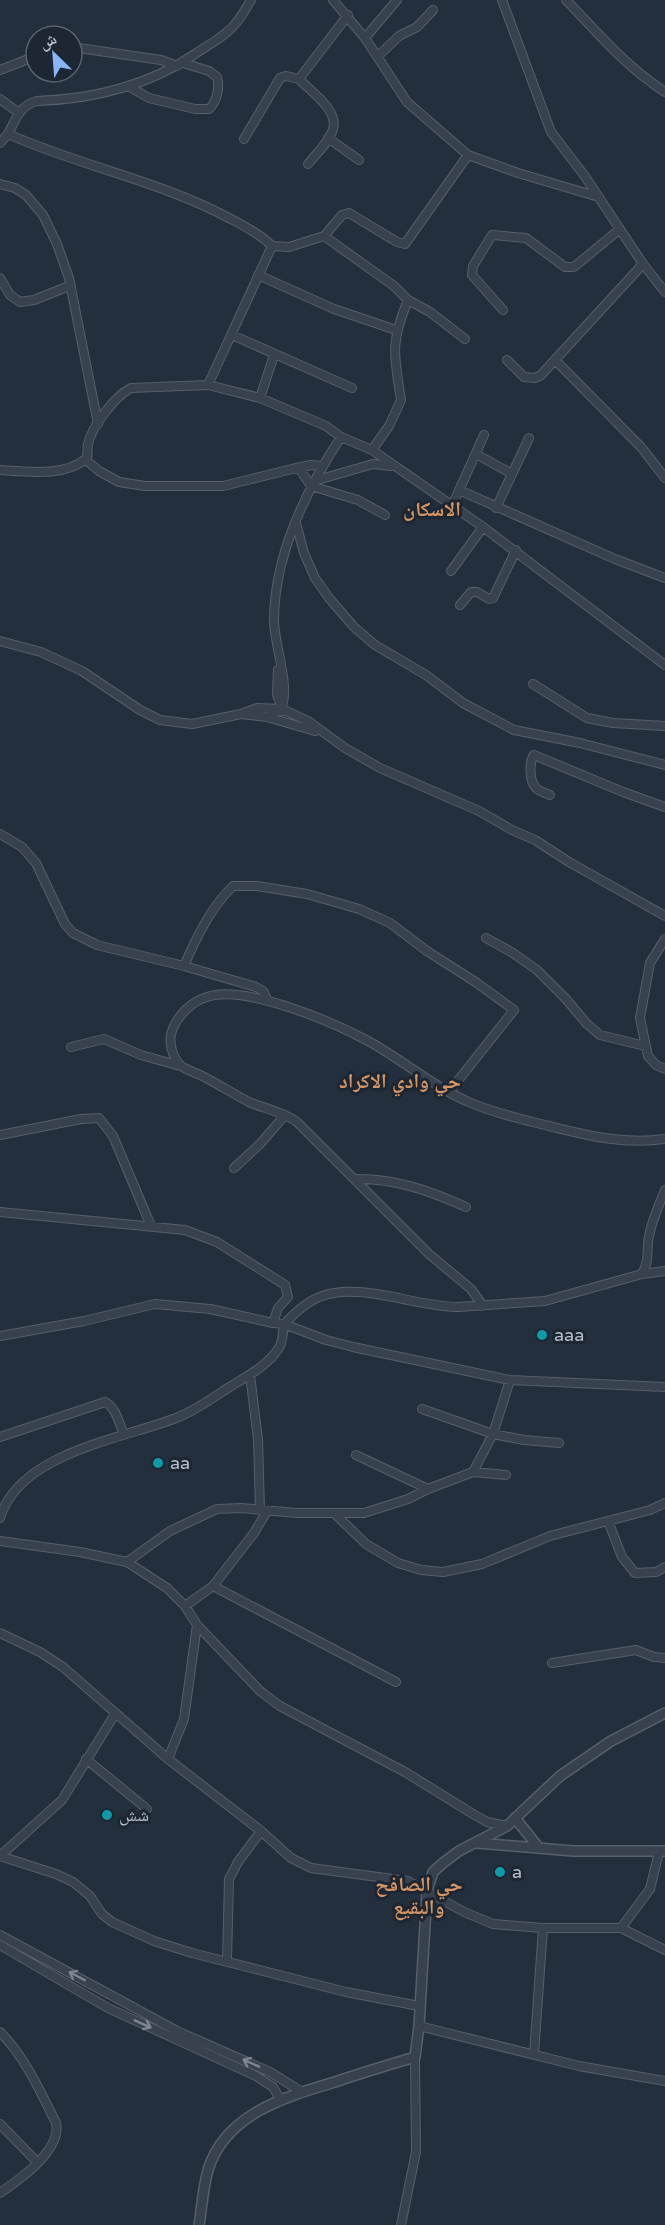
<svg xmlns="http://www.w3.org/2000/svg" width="665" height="2225" font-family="'Varela Round','Noto Naskh Arabic',sans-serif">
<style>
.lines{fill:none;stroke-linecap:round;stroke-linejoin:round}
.minor-casing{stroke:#565f6c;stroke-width:10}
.tertiary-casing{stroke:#565f6c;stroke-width:12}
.minor{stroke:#38414e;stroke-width:8}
.tertiary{stroke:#38414e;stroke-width:9}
.oneway{stroke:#7c8592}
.culture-dot{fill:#0f9aa8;stroke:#1d2633;stroke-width:2}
.labels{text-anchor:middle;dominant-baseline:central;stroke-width:6;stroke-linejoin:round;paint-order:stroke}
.poi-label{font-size:18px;fill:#b4bcc9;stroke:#1d2633;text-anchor:start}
.neighbourhood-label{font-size:20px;font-weight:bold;fill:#d59563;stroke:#1d2633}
</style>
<rect width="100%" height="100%" fill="#242f3e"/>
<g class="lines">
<defs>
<path id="minor" d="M333 0 365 38 407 102 468 155 518 173 599 197
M502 0 551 132 584 175 643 264 665 292
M566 0C600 35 624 65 665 92
M365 38 397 0
M72 47 161 60 177 66
M377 57 399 36 417 27 433 10
M0 70 36 56
M128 86 149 98 195 109H209C217 101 220 88 217 77L209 71 183 63
M0 99 19 113
M328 138 359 160
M244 139 280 78 286 76 299 79
M0 143 8 134
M308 164C316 154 330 141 333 129 339 110 310 91 299 79L348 15
M0 184 15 188 26 195 43 215 57 244 69 278 98 424
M324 236 342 215 349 213 397 242 405 244 468 155
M272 246 289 247 324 236 394 286 408 300 430 312 465 339
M258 275 334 309 396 330
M0 278 10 295 20 302 34 300 69 286
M503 310 472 275 473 266 492 235 526 238 565 267H574L620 229
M232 335 352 388
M507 360 524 377 535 378 541 375 643 264
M555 360 641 447 665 478
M208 385 272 246C260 234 244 226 229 218 160 181 80 166 8 134 16 119 20 105 37 101 94 99 148 86 195 54 209 44 225 37 236 23 242 16 246 8 251 0
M260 398 274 355
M372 450 389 426 401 400C394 355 390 343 408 300
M476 454 512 474
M86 460 99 471 119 482 145 486H223L292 469 311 465 322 466
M299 468 311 486 358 500 385 515
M0 470C28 472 65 477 87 458 88 453 87 448 88 444 92 426 115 396 131 388L208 385 260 398 326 426 341 437 372 450 483 527 665 665
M314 481 373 464 391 466
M459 490 615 559 665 578
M452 506 484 435
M496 508 529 438
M296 523 304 553 315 578 329 598 354 627 375 645 426 675 463 703 514 730 580 743 665 765
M451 571 483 527
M460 605 471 592H477L489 599 493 598 516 550
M0 641 41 652 82 671 140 710 160 720 192 724 241 714 257 708 282 709 308 721 345 748 380 768 479 811 512 830 535 840 569 862 665 916
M278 670 277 695 283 711
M533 684 587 718 613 723 665 726
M242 714 267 717 315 731
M267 717 279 711C293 693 274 645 274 621 274 555 306 490 341 437
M550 795C546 793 540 792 536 788 529 781 529 762 534 755L623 792 665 807
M0 834 22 847 36 863 65 924 73 933 97 945 184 966 256 987 263 991 267 999
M486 938 513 953 537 970 566 999 587 1024 600 1035 645 1046
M665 939 650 963 640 1018 648 1056 656 1065 665 1069
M184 966C196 938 211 907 233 886H257L307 894 359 909 390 923 427 951 477 983 514 1010 449 1092
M71 1047 104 1039 141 1055 180 1066
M0 1135 81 1119 99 1118 113 1136 151 1226
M234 1168 260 1144 285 1115
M355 1179C395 1178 430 1191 466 1207
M0 1212 185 1230 217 1242 285 1285 288 1297 278 1308 273 1323
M642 1274C650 1260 646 1251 649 1236 652 1220 659 1205 665 1190
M481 1306V1303L471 1289 429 1254 297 1122C283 1112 267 1109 251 1103 235 1095 220 1085 204 1077 197 1073 185 1070 180 1065 172 1056 168 1041 172 1031 177 1016 192 1001 207 997 246 984 335 1023 370 1042 404 1061 435 1088 471 1103 495 1113 520 1119 545 1125 585 1135 623 1145 665 1139
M0 1336 84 1321 155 1304 210 1309 273 1323 284 1324 326 1340 353 1347 510 1380 665 1387
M250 1375 258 1439 260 1510
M422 1409 493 1434 524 1440 559 1443
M0 1437 105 1402C116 1407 119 1424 124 1434
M356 1455 428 1489
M473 1472 506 1475
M335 1514 366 1544 398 1563 421 1570 443 1572 482 1564 550 1536 650 1510 665 1503
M0 1518C19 1453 122 1439 176 1418 195 1411 214 1397 231 1386 248 1376 270 1364 280 1346 283 1340 283 1330 284 1324 296 1312 308 1300 325 1295 362 1283 418 1307 458 1307L545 1301 642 1274 665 1271
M608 1521 622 1557 635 1573 656 1572 665 1567
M0 1541 80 1552 127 1562 167 1588 185 1606 197 1625 260 1691 280 1706 405 1772 473 1814 487 1822 507 1826
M127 1562 170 1531 217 1509 241 1508 297 1513H364L408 1499 428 1489 473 1472 493 1434 510 1380
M213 1586 396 1682
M185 1606 213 1586 254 1533 267 1511
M0 1633 40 1652 63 1667 168 1759 261 1831 291 1858 311 1868 408 1881 464 1912 493 1924 543 1928H621L665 1950
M552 1663 636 1650 654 1657 665 1658
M86 1759 147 1809
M168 1759 184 1719 197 1625
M0 1856 56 1874 73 1882 90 1896 102 1914 112 1922 154 1941 192 1953 346 1992 419 2006
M0 1856 62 1800 115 1714
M621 1928 650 1889 659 1852
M0 1935 177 2031 270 2072 302 2092
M0 1945 108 2008 256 2076 273 2087 280 2099
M227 1961 229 1879 238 1862 261 1831
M419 2026 579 2066 665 2081
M0 2032C25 2057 40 2091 56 2123 62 2150 20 2179 0 2193
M534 2054 543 1928
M0 2124 37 2162
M401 2225 416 2152 415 2057"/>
<path id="tertiary" d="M515 1818 539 1848
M477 1843 573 1851H665
M199 2225C202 2207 203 2188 208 2170 225 2114 285 2097 335 2082 361 2073 388 2065 415 2057L419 2026 427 1891 433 1872 443 1863 459 1851 507 1826 560 1776 611 1741 665 1713"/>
</defs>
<use href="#minor" class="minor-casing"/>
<use href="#tertiary" class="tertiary-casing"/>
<use href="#minor" class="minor"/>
<use href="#tertiary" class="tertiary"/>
</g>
<defs><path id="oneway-shaft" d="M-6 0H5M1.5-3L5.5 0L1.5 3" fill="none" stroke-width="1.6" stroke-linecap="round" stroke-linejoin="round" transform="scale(1.5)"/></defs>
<g class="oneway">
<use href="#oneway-shaft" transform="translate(77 1976) rotate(-152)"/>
<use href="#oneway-shaft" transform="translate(143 2024) rotate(24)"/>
<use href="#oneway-shaft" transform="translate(251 2063) rotate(-156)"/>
</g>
<g class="culture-dot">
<circle cx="542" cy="1335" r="6"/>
<circle cx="158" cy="1463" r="6"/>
<circle cx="107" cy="1815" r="6"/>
<circle cx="500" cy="1872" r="6"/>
</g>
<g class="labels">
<g class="poi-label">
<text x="554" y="1335">aaa</text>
<text x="170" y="1463">aa</text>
<text x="119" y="1815">شش</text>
<text x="512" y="1872">a</text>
</g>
<g class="neighbourhood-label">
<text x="432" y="510">الاسكان</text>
<text x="400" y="1082">حي وادي الاكراد</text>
<text x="419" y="1885">حي الصافح<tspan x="419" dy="23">والبقيع</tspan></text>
</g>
</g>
<g transform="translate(54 54) rotate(335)"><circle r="28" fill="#1d2633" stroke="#59626f" stroke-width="1.5"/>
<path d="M0-4.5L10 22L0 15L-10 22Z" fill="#8ab4f8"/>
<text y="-9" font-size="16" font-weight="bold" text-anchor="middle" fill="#b4bcc9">ش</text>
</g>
</svg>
